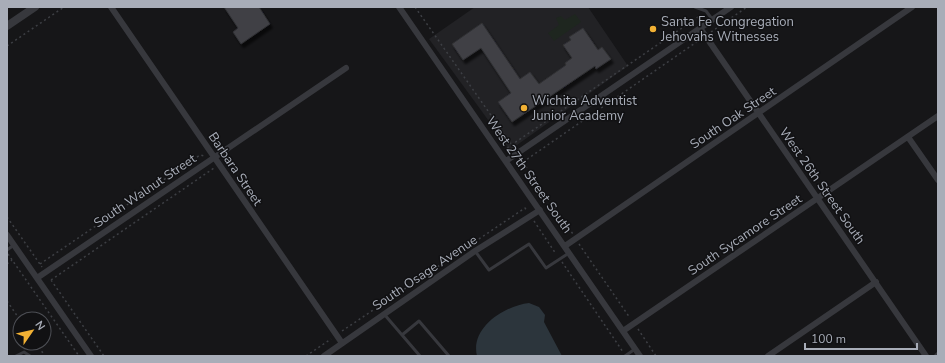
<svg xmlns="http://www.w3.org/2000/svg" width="945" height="363" font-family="'Nunito Sans',sans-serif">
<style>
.built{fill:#222225}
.green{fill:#1e261f}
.water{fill:#2c353c}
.building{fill:#404145;stroke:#303034;filter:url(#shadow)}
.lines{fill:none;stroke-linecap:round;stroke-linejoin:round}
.path{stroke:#3d3f44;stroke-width:1.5;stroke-dasharray:2 3;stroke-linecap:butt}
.service{stroke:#37383d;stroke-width:3}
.minor{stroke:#37383d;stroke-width:6}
.tertiary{stroke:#37383d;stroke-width:8}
.poi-dot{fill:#f2b134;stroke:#111113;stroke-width:1.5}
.labels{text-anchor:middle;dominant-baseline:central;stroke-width:3;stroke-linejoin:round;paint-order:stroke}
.poi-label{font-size:13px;fill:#a8adb8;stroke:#111113;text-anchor:start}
.street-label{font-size:13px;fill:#a8adb8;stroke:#111113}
</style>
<defs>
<filter id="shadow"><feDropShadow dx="2.5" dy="4" stdDeviation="1" flood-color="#0009"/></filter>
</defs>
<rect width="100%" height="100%" fill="#161618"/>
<path class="built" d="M475 7H588L628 66 510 150 429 39Z"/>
<path class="green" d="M575 14 581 22 554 41 548 33 559 25 556 18 561 16 565 20Z"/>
<path class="water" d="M529 303 539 307 545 315 544 322 562 356H477C470 328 504 306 529 303Z"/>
<path class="building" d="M224 7H259L270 24 241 44 233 32 238 28Z
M482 23 520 79 530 72 539 84 566 65 565 63 572 58 563 45 571 40 569 37 583 28 598 50 602 47 611 59 596 69 595 66 512 122 498 102 511 93 481 48 463 60 452 44Z"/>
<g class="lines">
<path class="path" d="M415 7 514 148
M711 32 747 7
M7 46 64 7
M507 148 701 15
M520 158 573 234
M523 162 701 39
M7 217 42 267
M534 221 556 254
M579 244 630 318
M8 254 79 356
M562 262 623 352
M7 264 12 260
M40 264 200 155 204 156
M51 280 214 168
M51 280 104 356
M7 301 20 320
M638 329 656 356
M342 331 525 208 527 211
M36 343 45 356
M306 356 331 339"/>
<path class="service" d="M695 7 706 11 712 19
M7 250 14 245
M475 251 489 270 529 244 546 268 569 253
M384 314 420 356
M402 335 419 321 449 356
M16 356 24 352 30 356
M625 356 635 349"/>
<path class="minor" d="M111 7 342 343
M399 7 640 356
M700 28 926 356
M908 137 938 180
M506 161 731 7
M7 235 91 356
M565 246 912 7
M37 278 346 68
M623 331 938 116
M324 356 475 251 540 210
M768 356 876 282
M937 356 938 355"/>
<path class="tertiary" d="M7 26 35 7"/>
</g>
<g class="poi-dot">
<circle cx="653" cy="29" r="4"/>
<circle cx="524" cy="108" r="4"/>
</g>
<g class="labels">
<g class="poi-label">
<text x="661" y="22">Santa Fe Congregation<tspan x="661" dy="15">Jehovahs Witnesses</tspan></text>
<text x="532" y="101">Wichita Adventist<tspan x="532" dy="15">Junior Academy</tspan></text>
</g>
<g class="street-label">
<text transform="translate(733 118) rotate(-34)">South Oak Street</text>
<text transform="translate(235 169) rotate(56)">Barbara Street</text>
<text transform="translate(529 175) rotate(55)">West 27th Street South</text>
<text transform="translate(822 186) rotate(55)">West 26th Street South</text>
<text transform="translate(145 191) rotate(-34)">South Walnut Street</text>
<text transform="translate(745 235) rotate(-34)">South Sycamore Street</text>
<text transform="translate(425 273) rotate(-34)">South Osage Avenue</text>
</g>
</g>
<rect width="945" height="363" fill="none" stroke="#a8adb8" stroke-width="16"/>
<g transform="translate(32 331) rotate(56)"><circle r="19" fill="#111113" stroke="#4d4f55"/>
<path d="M0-3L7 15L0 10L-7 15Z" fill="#f2b134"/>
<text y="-6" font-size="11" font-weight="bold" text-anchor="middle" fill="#a8adb8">N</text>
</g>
<path d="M805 343v6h112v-6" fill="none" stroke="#a8adb8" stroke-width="2"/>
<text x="811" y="343" font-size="12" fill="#a8adb8" stroke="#111113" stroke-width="3" paint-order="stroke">100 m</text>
</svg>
